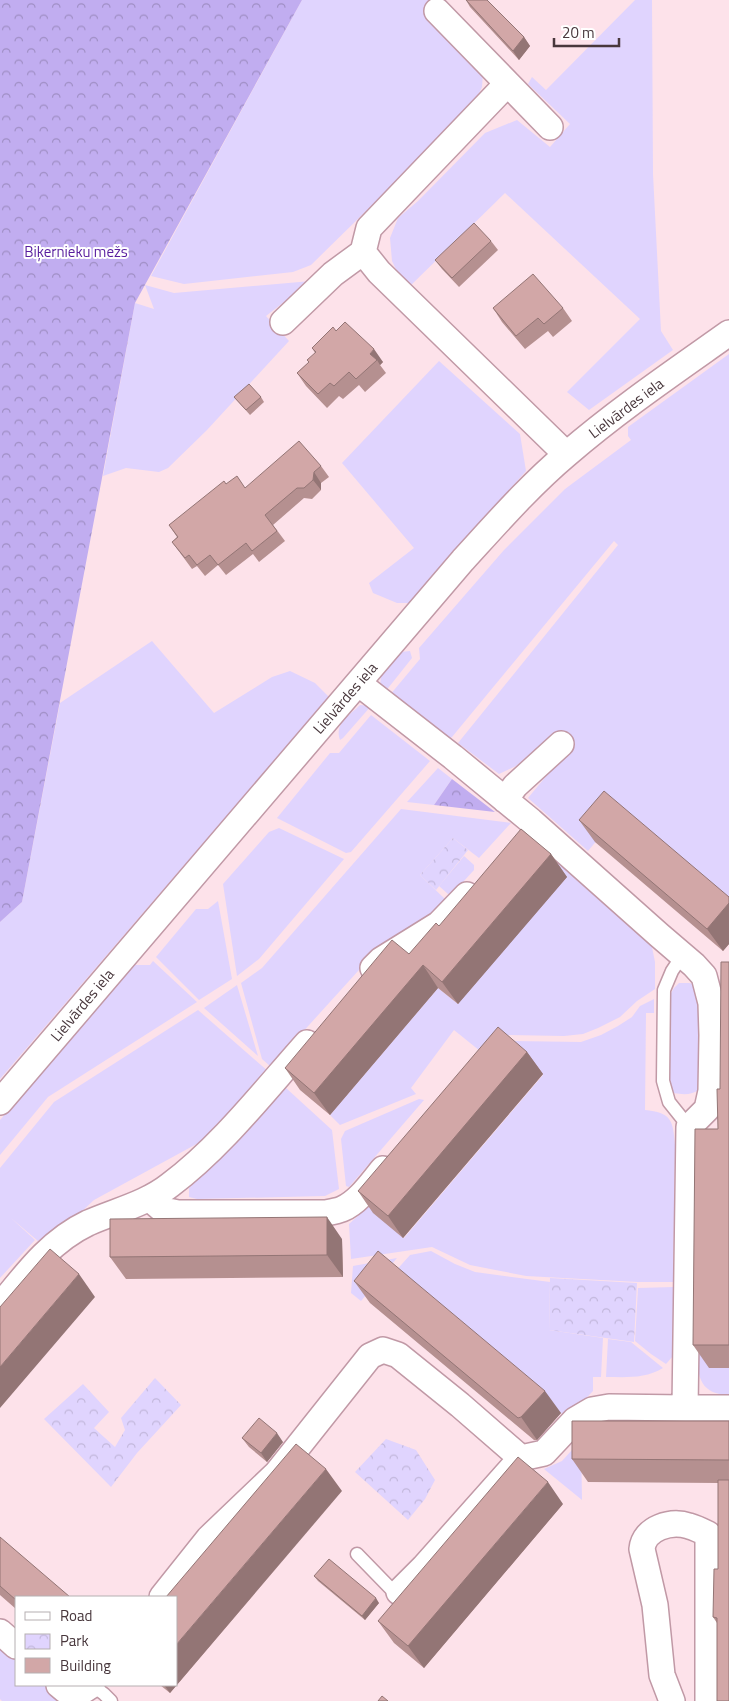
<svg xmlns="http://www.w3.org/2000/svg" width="729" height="1701" font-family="'Titillium Web',sans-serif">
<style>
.grass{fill:#e0d4fe}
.forest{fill:url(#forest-crowns)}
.park{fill:url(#park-crowns)}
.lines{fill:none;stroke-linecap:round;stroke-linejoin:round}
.lane-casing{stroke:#c199a6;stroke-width:15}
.street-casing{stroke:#c199a6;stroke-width:28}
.lane{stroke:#fff;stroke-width:12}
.street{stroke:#fff;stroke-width:25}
.wall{fill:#b59090}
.shaded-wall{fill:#937575}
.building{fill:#d2a7a7;stroke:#937575}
.labels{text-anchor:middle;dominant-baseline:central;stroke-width:4;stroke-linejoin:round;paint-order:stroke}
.park-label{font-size:15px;fill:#581d9e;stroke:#fff}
.street-label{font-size:15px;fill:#48373c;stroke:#fff}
</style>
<defs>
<pattern id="forest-crowns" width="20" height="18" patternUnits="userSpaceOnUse" patternTransform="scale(1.25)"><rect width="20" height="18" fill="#c1adf0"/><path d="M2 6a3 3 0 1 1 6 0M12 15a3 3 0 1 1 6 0" fill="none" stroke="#9f8ec4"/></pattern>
<pattern id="park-crowns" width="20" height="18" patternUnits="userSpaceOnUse" patternTransform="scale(1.25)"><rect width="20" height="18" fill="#e0d4fe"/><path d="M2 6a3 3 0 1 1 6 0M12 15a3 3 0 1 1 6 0" fill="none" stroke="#c2b7db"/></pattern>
</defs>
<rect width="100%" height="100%" fill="#fde2ea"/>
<path class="grass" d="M302 0H435L483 73 482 87 473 106 311 265 293 272 184 284 151 276Z
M635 0H652L653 174 661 331 673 350 589 410 567 392 640 319 505 193 406 290 392 261 390 238 398 218 418 201 485 133 517 120 550 147 570 124 528 84 532 77 546 90Z
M311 281 266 316 289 341 207 430 168 468 159 472 126 468 103 476 135 303 154 309 145 285 174 293Z
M729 354V906L620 813 588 851 528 798 567 751 561 744 550 736 516 766 499 774 458 743 618 545 614 541 452 737 446 741 389 696 420 659 419 648 504 550 565 489 631 440 628 436V427Z
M439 361 520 434 526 471 409 603H397L373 593 369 583 414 548 342 463Z
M152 641 214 713 272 677 290 671 315 683 329 697 0 1079V922L22 902 60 703Z
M410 651 412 658 385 692 380 686 381 676 401 652Z
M360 705 371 706 343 738 340 740C334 723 350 715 360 705Z
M371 715 430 761 351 852 346 853 277 818 330 753H339Z
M438 768 452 779 434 805 407 802Z
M401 809 511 823 479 858 453 838 420 875 447 901 412 927 378 949 271 1067 262 1059 241 983 262 968Z
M279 828 344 859 259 959 237 976 223 884 269 832Z
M547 853 642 936 652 947 655 962V989L637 1001 620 1017 598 1028 583 1034 564 1036 509 1035 497 1042 485 1055 454 1030 411 1088 416 1094 340 1125 330 1115 438 988 458 1004Z
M464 856 474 865V870L453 893 448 894 439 886Z
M218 901 232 979 199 1000 156 957 196 909H208Z
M153 961 197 1002 48 1097 0 1155V1120L134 965H150Z
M679 983H689L698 985 703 997 700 1089C692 1095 684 1095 674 1093L670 1088 667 1080 670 995 674 988Z
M237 985 258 1056 204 1008Z
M654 999V1013H646L645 1110C671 1113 673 1119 675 1145L673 1282H638L526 1276 470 1265 432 1247 351 1259 349 1224 359 1215 385 1184 374 1213 404 1238 543 1075 514 1050 513 1041 581 1042 601 1035 618 1026 632 1017 640 1006Z
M198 1010 269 1072 202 1141 94 1200 64 1228 38 1241 11 1218 35 1240 0 1278V1168L54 1102Z
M286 1088 332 1130 339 1189 325 1196 197 1199 189 1197V1188L238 1141Z
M419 1099 424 1100 349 1187 346 1186 341 1139 345 1131Z
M431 1251 455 1264 475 1272 550 1282 549 1330 603 1338 601 1377H593V1391L567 1418 394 1273 410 1255Z
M397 1258 361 1301 351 1293 353 1266Z
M674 1287 673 1356 666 1364 651 1354 635 1341 638 1288Z
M709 1337V1367L729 1368V1395C692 1394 698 1365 698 1338Z
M608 1339 631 1342 663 1368C645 1379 626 1377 606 1377Z
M581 1440 582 1500 544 1469 562 1461Z
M0 1644 16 1659V1685H45L64 1701H2L0 1699Z"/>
<path class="forest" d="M0 0H302L135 303 22 902 0 922Z
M452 779 495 812 434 805Z"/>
<path class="park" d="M453 838 468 850 436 890 420 875Z
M550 1278 637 1283 634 1342 549 1330Z
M155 1378 181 1405 137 1453 111 1487 44 1419 83 1384 109 1412 94 1428 115 1447 125 1430 121 1418Z
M386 1439 416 1450 435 1480 425 1499 408 1520 355 1472Z"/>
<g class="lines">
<defs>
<path id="lane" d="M682 956 672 971 664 990 663 1081 669 1102 689 1127
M357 1554 393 1591 399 1592
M92 1685 104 1694 111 1701"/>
<path id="street" d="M437 11 550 127
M507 84 369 228 363 252 379 272 566 454
M283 322 333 274 363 252
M358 683 453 757 531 821 659 935 694 965 704 976 711 1003 712 1035 711 1091 707 1109 689 1127 685 1408H729
M505 800 515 786 561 744
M373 968 381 960 439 924 467 895
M0 1102 463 560C496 524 529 486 567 454 618 410 674 372 729 333
M150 1199 163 1210 178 1213H326C331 1212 337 1211 342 1209 359 1202 372 1182 383 1169
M0 1306C26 1274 50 1241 88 1223 115 1211 146 1204 170 1185 221 1147 265 1090 307 1043
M399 1592 424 1567 521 1458 544 1453 575 1420 592 1410 609 1407 685 1408
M162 1597 209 1538 277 1473 370 1356 383 1350 398 1355 460 1405 521 1458
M0 1632 16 1646
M59 1685 65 1690 81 1692 92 1685
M672 1701 662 1675 655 1605 642 1549C644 1528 671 1520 689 1526 696 1528 702 1531 708 1534V1701"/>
</defs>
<use href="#lane" class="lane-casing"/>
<use href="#street" class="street-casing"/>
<use href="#lane" class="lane"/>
<use href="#street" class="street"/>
</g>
<path class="wall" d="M466 0 524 37 530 46 519 60 470 7Z
M491 241 498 250 459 287 442 269 435 260Z
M493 308H563L572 321 553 337 548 331 525 349 502 322Z
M336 331 383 362 380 365 386 373 365 392 359 385 343 399 339 396 327 408 306 386 297 373 309 362 315 353 312 348Z
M234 397H261L264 402 250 415Z
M321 466 329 477 321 483V490L312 499 304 498 273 525 285 541 259 562 253 554 226 575 218 565 205 576 197 566 192 569 172 542 177 537 169 525 226 484 245 488Z
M579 820 729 897V944L723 951 595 842Z
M551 854 567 877 458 1004 438 988 330 1115 300 1090 285 1068 409 954 439 926Z
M729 962V1368H709L693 1345 718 1129Z
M527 1052 543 1074 403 1238 373 1213 358 1191Z
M342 1239 343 1277 126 1279 110 1257Z
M354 1281 561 1413 537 1440H534L370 1303Z
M729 1421V1701L717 1623 713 1617 718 1569V1483L588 1482 572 1459Z
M242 1438 283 1442 267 1462 249 1447Z
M342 1491 170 1693 160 1685H176Z
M563 1504 424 1668 394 1643 378 1621Z
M0 1537 16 1597V1609L0 1595Z
M314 1576 379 1603 365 1620 318 1581Z"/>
<path class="shaded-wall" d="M524 37 530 46 519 60 513 51Z
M374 349 383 362 380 365 377 360 370 354Z
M314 472 321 483V490L313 480Z
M551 854 567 877 458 1004 442 982Z
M729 903V944L723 951 707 929Z
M423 965 438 988 330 1115 314 1093Z
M527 1052 543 1074 403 1238 388 1216Z
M327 1217 342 1239 343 1277 327 1255Z
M79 1274 95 1297 0 1408V1367Z
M545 1391 561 1413 537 1440 521 1417Z
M277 1433 283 1442 267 1462 261 1453Z
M326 1469 342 1491 170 1693 164 1685H176V1645Z
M548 1482 563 1504 424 1668 408 1646Z
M376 1598 379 1603 365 1620 362 1616Z"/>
<path class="building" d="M466 0H487L524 37 513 51Z
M474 223 491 241 452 278 435 260Z
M533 274 563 308 544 324 538 318 516 336 493 308Z
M345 322 374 349 370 354 377 360 356 379 349 372 334 386 330 383 318 394 297 373 309 362 307 360 316 352 312 348 333 327 336 331Z
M249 384 261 397 246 410 234 397Z
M299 441 321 466 314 472 313 480 304 488H297L265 515 277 531 252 551 246 543 218 565 210 555 197 565 189 555 185 558 172 542 178 537 169 525 224 481 226 484 237 476 245 488Z
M604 791 729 897V903L707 929 579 820Z
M521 829 551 854 442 982 423 965 314 1093 285 1068 392 940 409 954 436 923 439 926Z
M721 962H729V1345H693L695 1129H718L717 1089H720Z
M498 1027 527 1052 388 1216 358 1191Z
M327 1217V1255L110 1257V1219Z
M50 1249 79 1274 0 1367V1307Z
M378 1251 545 1391 521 1417 518 1418 354 1281Z
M259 1418 277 1433 261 1453 242 1438Z
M572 1421H729V1460L572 1459Z
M296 1444 326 1469 176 1645V1597H166Z
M518 1457 548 1482 408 1646 378 1621Z
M718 1480H729V1701H717V1618L713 1617 714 1569H718Z
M0 1537 70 1597H16V1600L0 1586Z
M329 1559 376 1598 362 1616 314 1576Z
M382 1696 388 1701H378Z"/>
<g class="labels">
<g class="park-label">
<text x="76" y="251">Biķernieku mežs</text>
</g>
<g class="street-label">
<text transform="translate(626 408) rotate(-37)">Lielvārdes iela</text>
<text transform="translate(345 698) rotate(-49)">Lielvārdes iela</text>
<text transform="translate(82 1005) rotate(-50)">Lielvārdes iela</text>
</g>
</g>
<rect x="15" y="1596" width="162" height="90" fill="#ffffff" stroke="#b6afb1"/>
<rect x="25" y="1612" width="25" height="8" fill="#ffffff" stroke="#b6afb1"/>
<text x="60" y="1621" font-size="15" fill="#48373c">Road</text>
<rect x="25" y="1634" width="25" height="15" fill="url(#park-crowns)" stroke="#b6afb1"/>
<text x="60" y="1646" font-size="15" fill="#48373c">Park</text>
<rect x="25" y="1658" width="25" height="15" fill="#d2a7a7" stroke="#b6afb1"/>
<text x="60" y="1671" font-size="15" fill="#48373c">Building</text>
<path d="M554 38v8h65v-8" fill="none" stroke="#48373c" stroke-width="2.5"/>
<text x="562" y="38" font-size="15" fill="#48373c" stroke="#ffffff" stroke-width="4" paint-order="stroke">20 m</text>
</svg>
